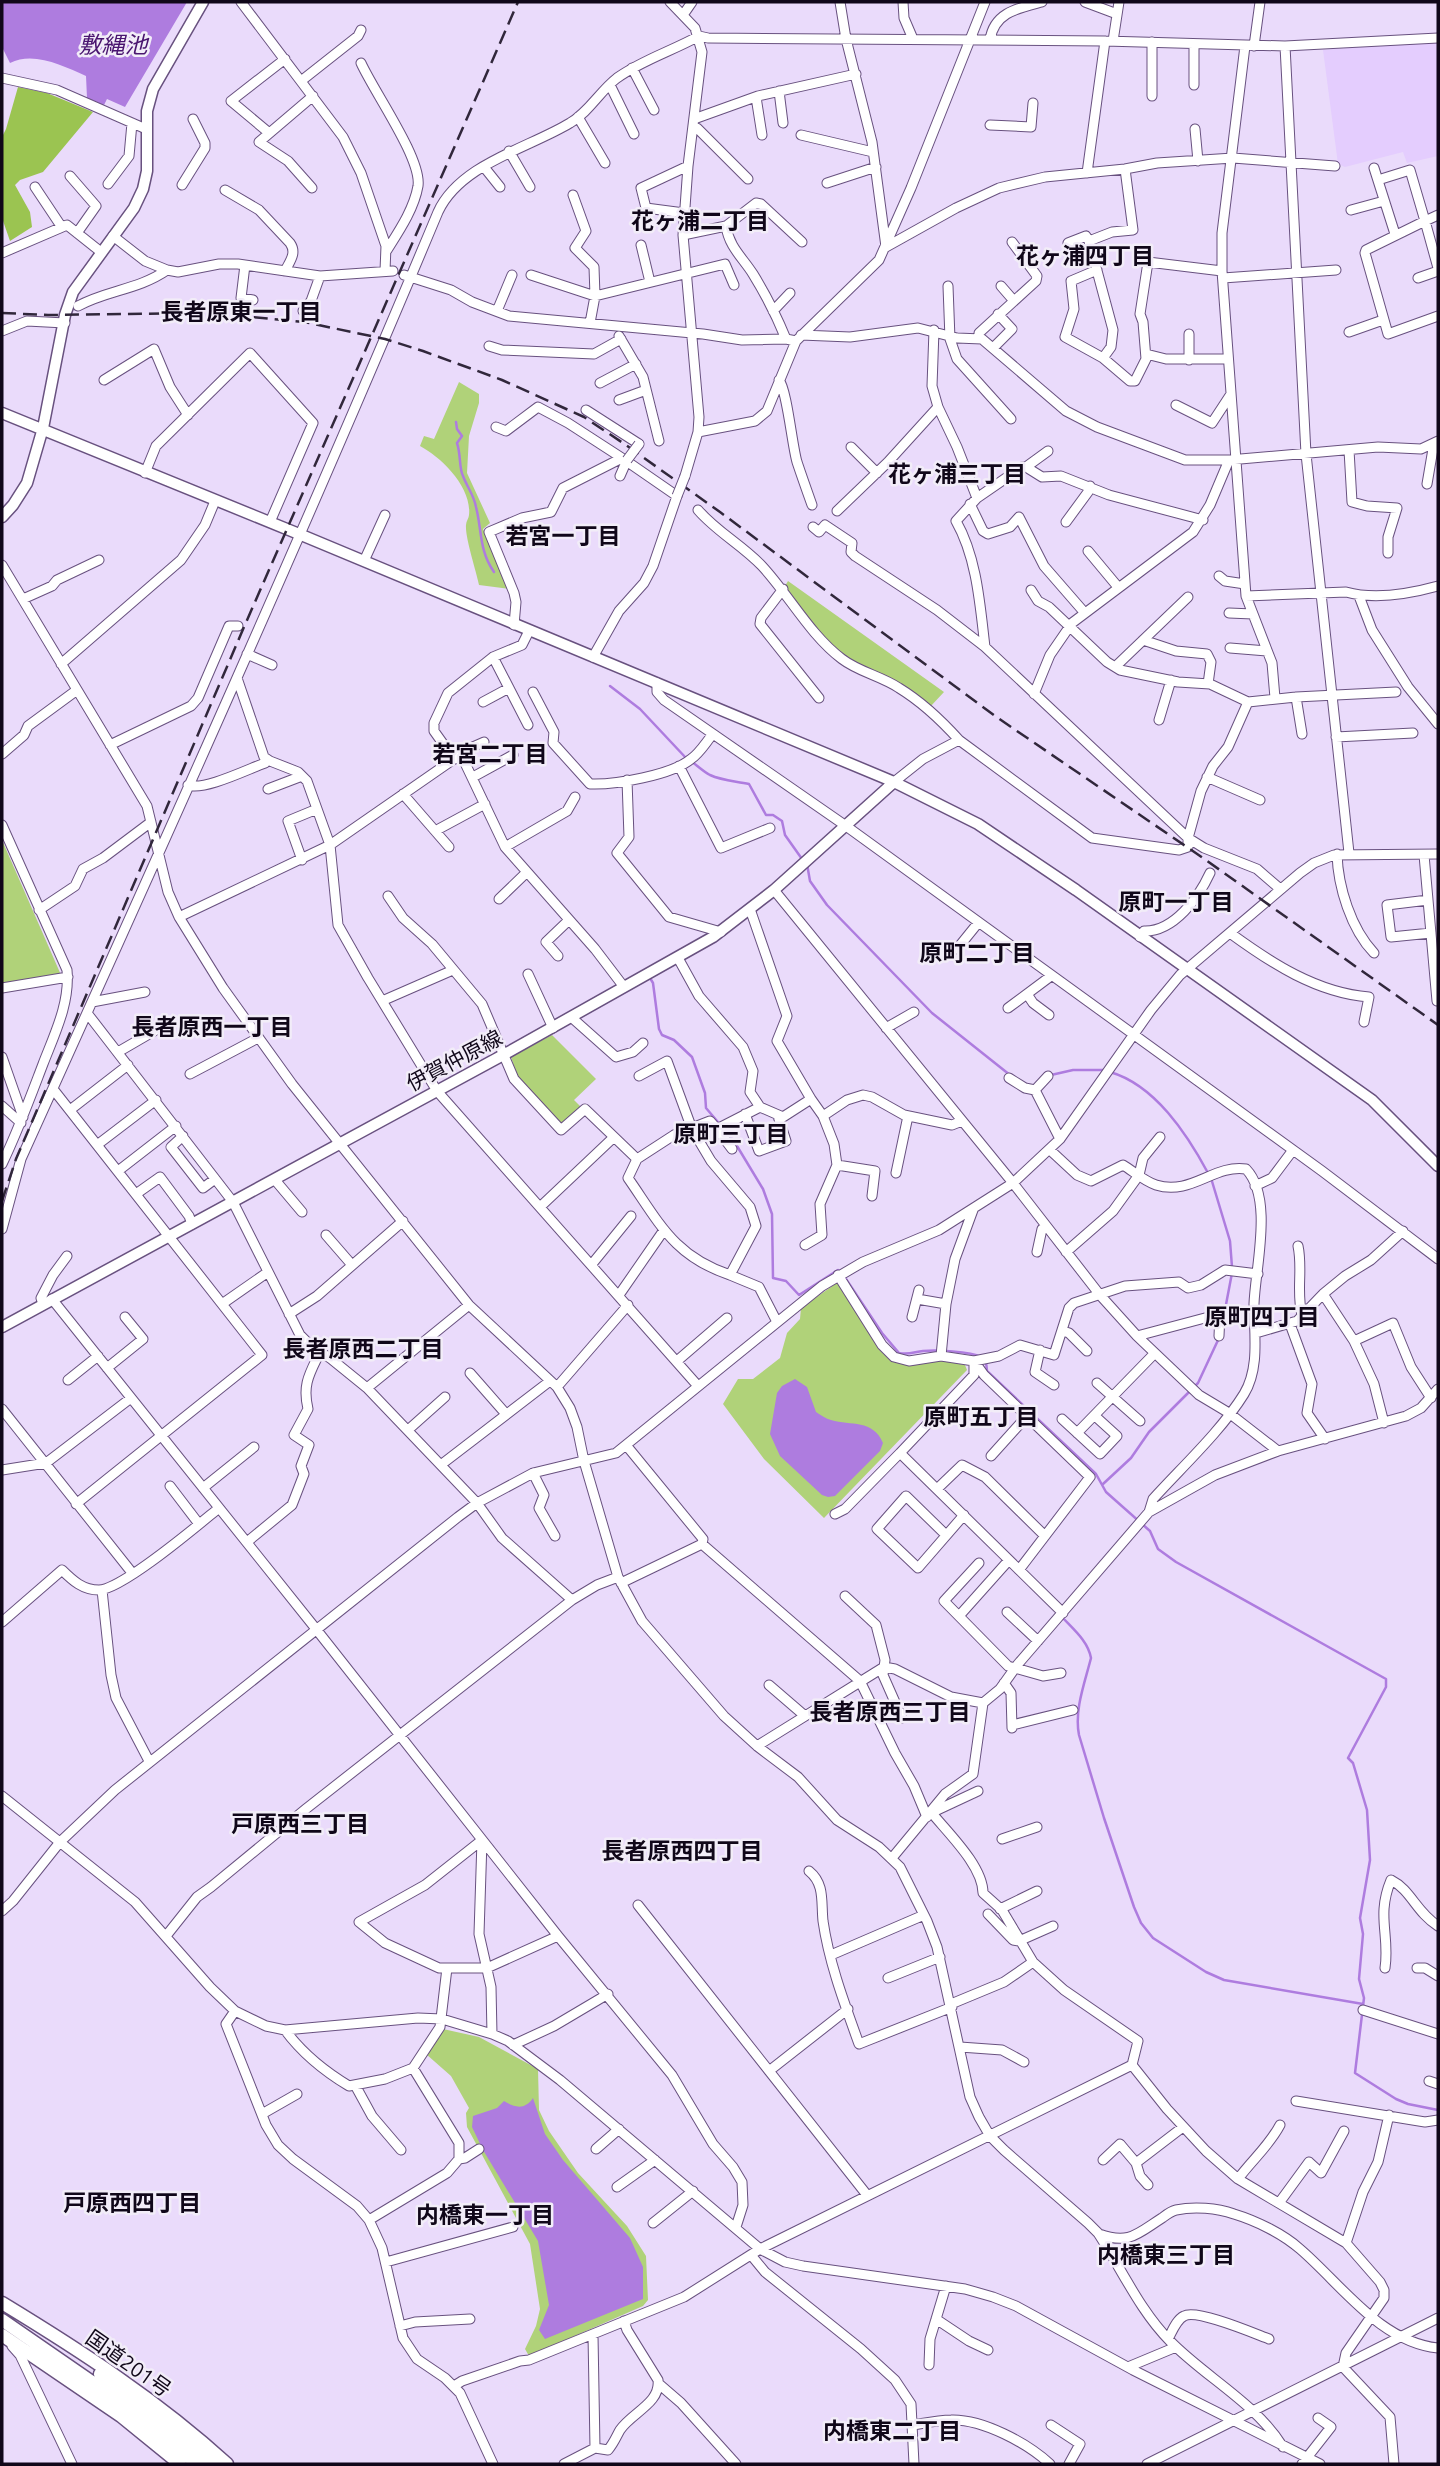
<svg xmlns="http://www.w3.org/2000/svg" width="1440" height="2466" font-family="Ubuntu,'Noto Sans JP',sans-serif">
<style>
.built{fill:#e4cdfe}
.green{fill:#b0d279}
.forest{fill:#9bc451}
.water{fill:#ae7cdf}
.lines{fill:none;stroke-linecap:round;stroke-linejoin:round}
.stream{stroke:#ae7cdf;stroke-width:2.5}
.minor-casing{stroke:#68517f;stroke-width:11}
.major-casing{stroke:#68517f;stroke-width:13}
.highway-casing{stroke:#68517f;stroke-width:15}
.minor{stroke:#fff;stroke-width:9}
.major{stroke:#fff;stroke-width:10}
.highway{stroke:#fff;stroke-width:12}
.rail{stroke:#31273b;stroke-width:2.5;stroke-dasharray:14 7;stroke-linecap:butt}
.minor-bridge-casing{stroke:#68517f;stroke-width:11;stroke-linecap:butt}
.minor-bridge{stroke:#fff;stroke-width:9}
.labels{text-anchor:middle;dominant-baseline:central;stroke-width:5;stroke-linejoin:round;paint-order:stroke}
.street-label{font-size:21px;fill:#100719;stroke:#f2edf8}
.water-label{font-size:23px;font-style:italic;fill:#49156f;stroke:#f2edf8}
.neighbourhood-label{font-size:23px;font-weight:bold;fill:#100719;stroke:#f2edf8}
</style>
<rect width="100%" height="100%" fill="#eadbfb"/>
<path class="built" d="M1438 41V156L1407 163 1403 152 1345 167 1338 164 1323 50Z"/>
<path class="green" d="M459 382 479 394V403L469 436 467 473 490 523 483 529 510 589 479 585C476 570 465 538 466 525 466 521 469 518 469 515 472 487 441 457 420 446L424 436 434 439Z
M788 581 944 692 930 707 840 654 827 642 785 586Z
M2 840 61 975 2 985Z
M552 1035 596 1079 574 1100 582 1108 562 1126 518 1078 511 1057Z
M838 1282 893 1360H940L965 1365 967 1370 824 1518 764 1459 723 1404 738 1379H753L780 1358 787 1333 800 1319 801 1308Z
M443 2029 479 2037 538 2069 539 2110 549 2131 578 2173 627 2226 646 2256 648 2300 643 2306 529 2356 525 2349 536 2326 540 2309 530 2244 467 2127 466 2113 469 2108 451 2076 426 2054Z"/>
<path class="forest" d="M18 87 47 93 93 112 43 172 20 180 15 185 30 212 32 227 10 241 2 218V137L6 129Z"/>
<path class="water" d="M2 2H187L125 107 107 99 104 105 87 98 86 76C63 66 34 51 10 63L2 47Z
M795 1379 807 1387 816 1412C821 1415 826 1419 831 1420 851 1426 873 1419 883 1443L880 1451 835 1496 828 1497 822 1495 780 1456 770 1434 777 1393 782 1386Z
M533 2098 545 2134 563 2160 630 2238 643 2267V2299L545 2339 539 2330 549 2305 538 2241 483 2150 472 2127 473 2116 497 2108 504 2101C515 2108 525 2110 533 2098Z"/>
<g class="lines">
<path class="stream" d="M456 422 457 429 462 436 457 443C461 455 459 468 463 476 467 487 474 495 476 507 482 530 479 551 494 572
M610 686 640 709 686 758
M692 762C698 766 704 772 710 775 723 781 736 781 749 784L766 815H773L782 821 785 835 802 859
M807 864 810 881 827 905 932 1013 1010 1075
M650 978 653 983 659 1029 662 1035 674 1040 692 1057 705 1093 706 1108 734 1141 763 1189 772 1214 773 1278 786 1281 799 1295 838 1270 839 1271
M1110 1072C1155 1085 1187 1134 1208 1173
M1051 1075 1073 1070H1103
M1211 1178 1230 1241 1232 1267
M844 1276 882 1333 899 1353C909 1355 914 1352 923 1351 936 1350 970 1351 981 1357
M1224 1315 1232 1273
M986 1362 987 1371 1096 1474 1106 1492 1150 1531 1158 1549 1176 1562 1386 1679V1687L1348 1758 1353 1763 1367 1810 1370 1860 1360 1918 1363 1934 1359 1979 1364 1998 1355 2073 1396 2099 1408 2104 1438 2110
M1103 1484 1131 1458 1149 1432 1198 1383 1219 1338
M1062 1617C1073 1629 1088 1641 1091 1658 1085 1682 1074 1710 1079 1735L1104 1818 1134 1907 1141 1923 1153 1938 1206 1972 1224 1980 1363 2004"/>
<defs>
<path id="minor" d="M241 2 343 137 361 173 386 246 385 271
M670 2 695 28 702 52 688 166 683 235 699 417 698 432
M840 2 846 39 872 142 886 247 956 208 999 188 1045 177 1125 169 1157 163 1233 158 1335 166
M903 2 904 18 913 39
M1085 2 1117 14
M683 15 692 2
M990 40C994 12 1019 8 1042 2
M1113 41 1119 2
M1245 46 1222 233V271L1246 596 1272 663 1275 698
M1254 46 1260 2
M1285 46 1306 454 1349 853
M361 63C374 92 422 159 418 186 414 209 399 231 387 250
M632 68 654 110
M2 78 57 90 146 129
M301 81 358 36 361 30
M610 85 634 134
M1194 85V44
M779 91 783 123
M1152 96V42
M756 97 762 135
M578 117 605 163
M694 119 758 96 856 74
M990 125 1031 127 1033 103
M693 127 697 128 748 179
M1195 129 1198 161
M268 132 231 101 285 59
M801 135 873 152
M509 151 530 187
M484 167 500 187
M1374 168 1395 234
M1087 173 1105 41
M70 176 96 206 77 233
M1378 180 1410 170 1425 221 1366 250 1365 253 1388 334 1438 316
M827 183 876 167
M108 184 129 156 132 123
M182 185 205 148V143L193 119
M35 187 61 226
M312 188 288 161 259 142 313 96
M225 190 259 210 290 243C297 253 290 261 285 271
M573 195 586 231 575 248 594 267 595 296 590 323
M1351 210 1384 201
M684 213 646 208 641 188 688 166
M1438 215 1425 221 1438 268
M726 226C729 247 743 258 753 274 766 295 777 317 786 339
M683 235 726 226 756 203 761 204 802 242
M113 236 145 261 167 270 178 272 219 264H238L320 276 393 271
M1089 241 1113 330 1111 347 1103 358
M1068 243 1086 236 1089 241 1112 232 1133 230 1125 169
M641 245 650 282
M2 253 67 225 101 252
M245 265 241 298 253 300
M1097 270 1071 281 1074 309 1065 337 1103 358 1130 381H1135L1146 359 1143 322 1140 314 1148 262 1222 271
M404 275 451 290 472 302 509 316 703 334 742 340 786 339 796 341
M531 275 595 296 725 264 734 285
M1223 278 1336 270
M1418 278 1438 271
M948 286 950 339 957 359 1011 419
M1001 286 1014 301
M78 306C107 290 138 290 167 270
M303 311 311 301 320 276
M497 311 512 275
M773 311 790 293
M934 330 932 386 938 407 957 447 977 498
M2 331 27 321 65 323
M1349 332 1383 320
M1189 334V360
M801 335 850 337 918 328 957 338 982 339 1066 411 1097 427 1185 460H1229L1378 447 1421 449 1438 441
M619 336 643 377 659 441
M979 337V333L1036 281 1037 276 1012 242
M489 346 502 350 594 354 621 339
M993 348 1012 329 998 314
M1146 354 1166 359H1228
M104 380 154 349 170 387 188 415
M779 380C787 390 792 445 797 462 802 477 807 491 812 505
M600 383 636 364
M619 400 646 390
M1176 405 1212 423 1231 394
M586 410 639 444
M496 427 506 431 538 407 568 423 622 458
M851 447 877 473
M1349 450 1352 502 1367 506 1397 508 1388 537V553
M1026 467 1048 451
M145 473 156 446 250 353 313 423 270 522
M620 476 627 460
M685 476 698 432 755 421 767 411 796 341 879 260 911 188 985 2
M1427 484 1434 443
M970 504 983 531 988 534 1010 527 1019 517 1044 566 1084 612
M698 510C717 532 742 545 762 566 789 595 810 635 842 659 859 672 881 676 899 688 922 702 941 720 959 740
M837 511 888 462 938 407
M1066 522 1088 492 1090 486
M813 527 819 532 825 525 852 543 851 552 855 556 937 610 985 647 1188 838 1204 848 1257 869 1279 888
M1088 551 1118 587
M364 561 385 515
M2 565 147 806 168 892 179 917 223 988 292 1084 469 1305 557 1387 570 1408 577 1427 584 1461 618 1577 642 1621 724 1716 757 1746 798 1777 837 1820 879 1847 900 1867 927 1921 937 1947 970 2097 979 2117 990 2136 1004 2150 1088 2223 1098 2233C1121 2268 1140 2311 1170 2341 1205 2377 1256 2403 1283 2447
M1219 576 1225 581 1245 584
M783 589 761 618 760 624 819 698
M1031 590 1038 601 1049 607 1107 662 1120 670 1178 682 1210 684 1248 702
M1246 596 1346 592C1375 600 1409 594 1438 586
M1359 596 1372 630 1408 687 1438 724
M23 599 52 586 57 580 99 560
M1229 613 1253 614
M514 625 516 602 514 593 489 532 522 518 551 512 563 488 622 458 677 496 653 566 644 583 619 611 593 657
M529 631 522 645 493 657 448 693 434 723V731L454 759 460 758 464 761 505 847 595 949 624 987
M1143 640 1176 651 1207 654 1211 662 1208 684
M985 647C980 605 977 558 956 521L977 498 1022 467H1026L1042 477 1061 476 1109 495 1203 520
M1230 648 1267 651
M247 654 272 665
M493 657 528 725
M61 664 181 560 205 525 215 501
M1115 667 1188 597
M237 678 264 757 270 761 298 772 307 781 330 845 338 925 368 978 437 1091 698 1386
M657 683V692L664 700 846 826 1322 1171 1438 1259
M533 692 554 732 553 743 590 784C615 785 672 775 691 759 700 753 706 742 713 734
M1034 694 1050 655 1072 623 1193 532 1210 505 1229 460
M1296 697 1302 734
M483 702 509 688
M1159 720 1171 680
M1336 737 1413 733
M110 745 191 706 198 698 229 626H238
M2 754 24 735 28 726 77 690
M679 766 721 848 770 828
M473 777 513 755
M1207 777 1260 800
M627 780 629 837 617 853 669 917 721 932
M894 782 923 759 959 740 1092 838 1179 850 1188 847V838L1201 791 1213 766 1228 747 1248 702 1296 697 1396 692
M188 785C204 791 248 769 265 763L268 760
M268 789 302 776
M403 794 449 847
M2 825 67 970C70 1003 55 1033 43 1064 30 1098 18 1131 2 1164
M435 831 485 804
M505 847 567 811 575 797
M1337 854C1338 887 1351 929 1374 953
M1424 855 1437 1001
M302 860 288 821 317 809
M774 890 1013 1183 1100 1295 1137 1336 1199 1395 1229 1413 1278 1451
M388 896 403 918 432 944 482 1004 514 1079 561 1130 585 1109 637 1159 674 1135 710 1121 717 1129 760 1107
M499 899 527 872
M1428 900 1387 905 1391 937 1431 933
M750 909 787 1016 777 1041 811 1099
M39 910 75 886 83 869 103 858 151 822
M179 917 330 845 454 759 459 753 484 742
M1230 933C1271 963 1317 993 1369 997L1364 1022
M1140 937 1144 931C1174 932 1199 897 1210 873
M957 949 978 923
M558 956 546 942 569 920
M678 958 699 996 743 1047 753 1071 750 1092 760 1107 783 1117 811 1099 823 1116 847 1100 863 1095 872 1097 904 1115 952 1125 962 1121
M528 974 553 1028
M2 988 68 977
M1027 994 1033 1003 1049 1015
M382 1001 453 970
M92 1002 145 992
M1008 1008 1051 976
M87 1013 233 1202 300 1335 313 1348 330 1358 367 1388 477 1503 502 1538 572 1600
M571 1017 616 1057 633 1052 643 1043
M886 1028 914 1012
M118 1052 161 1027
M2 1057 23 1117
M190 1074 258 1038
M639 1076 667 1061 692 1129 711 1161 750 1207 756 1226 730 1275 759 1287 777 1322
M1009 1078 1025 1088 1035 1090 1048 1076
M53 1089 262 1355 76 1504
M1035 1090 1060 1139
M2 1106 21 1123
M70 1110 128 1065
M745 1114 759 1151 786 1141 778 1116
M717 1129 732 1149
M183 1136 171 1147 203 1188 215 1179
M97 1145 156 1100
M1050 1150 1077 1175 1091 1181 1123 1165C1133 1171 1144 1181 1156 1185 1191 1196 1214 1164 1246 1169 1274 1198 1255 1269 1254 1304 1254 1333 1260 1368 1244 1394 1221 1431 1183 1466 1153 1499L1149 1512
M637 1159 628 1178C660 1224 674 1256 730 1275
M837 1165 875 1171 872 1196
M118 1171 176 1126
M896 1173 908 1116
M275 1180 302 1212
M1255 1186 1272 1178 1293 1150
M136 1194 160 1177 189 1216 192 1224
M540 1207 614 1137
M2 1229 21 1159C163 845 305 530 438 212 460 164 529 148 570 123 589 112 600 91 617 78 642 60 672 51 699 36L708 38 1105 41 1285 46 1438 38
M326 1235 352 1265
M805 1245 822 1235 820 1204 837 1165 834 1144 823 1116
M1298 1246C1303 1269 1296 1292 1302 1315
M1037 1252 1042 1229 1046 1226
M1066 1252 1113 1211 1139 1175 1143 1158 1160 1137
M592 1264 631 1216
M838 1275 882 1345 894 1357 909 1361 941 1356 974 1361 999 1356 1020 1345 1054 1355 1069 1308 1074 1303 1125 1286 1179 1282 1188 1288 1201 1285 1225 1270 1258 1274
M1323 1294 1354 1341 1374 1384 1384 1423
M619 1295 664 1230
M52 1299 316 1629 558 1936 672 2075 713 2144 733 2167 742 2182 743 2205 736 2227
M917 1299 946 1304
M43 1304 41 1298 53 1275 67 1256
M222 1304 268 1272
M289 1314 317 1296 403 1221
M912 1317 919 1290
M1290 1324 1312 1384 1307 1413 1325 1439
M1063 1331 1069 1333 1087 1351
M1256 1333 1297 1321 1323 1294 1345 1276 1371 1260 1403 1231
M1137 1336 1220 1314 1219 1336
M1354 1341 1393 1323 1411 1367 1431 1398
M1040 1350 1035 1372 1054 1385
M941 1356 946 1304 955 1259 973 1210
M677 1361 727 1318
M974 1361V1375L900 1453 1063 1613
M974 1361 984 1375 1090 1477 1019 1570
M107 1368 143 1339 125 1317
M470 1373 506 1414
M68 1380 98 1356
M1097 1383 1140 1421
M557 1387 628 1305
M367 1388 469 1305
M2 1409 133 1574
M1062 1419 1100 1454 1117 1436 1095 1416
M408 1430 445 1397
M1077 1433 1154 1354
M626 1445 703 1539 702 1544 860 1681 895 1753 914 1786 927 1817
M991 1456 1027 1416
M442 1464 550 1381
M2 1470 46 1463 131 1398
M533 1473 544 1495 539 1508 555 1536
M170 1486 199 1524
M203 1488 254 1447
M937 1489 962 1465 985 1477 1045 1536
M835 1514 845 1509 900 1453
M946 1535 906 1496 877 1529 918 1568 964 1515
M247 1542 292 1505 304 1474 301 1466 309 1445 294 1435 308 1409C302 1384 310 1373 320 1352
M979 1563 944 1601 1008 1666 1043 1676 1061 1673
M621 1583 702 1544
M102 1590 111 1675 116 1698 149 1761
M845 1596 876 1625 885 1660 883 1675 902 1718
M1007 1612 1038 1641
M959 1616 1009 1560
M2 1622 62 1570C73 1581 83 1590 99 1590 123 1589 198 1525 219 1508
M1004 1683 1011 1693 1012 1728
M769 1685 805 1716
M1012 1725 1073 1710
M757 1746 884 1667 895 1669 951 1697 983 1703
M2 1796 135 1902 210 1987 235 2011 266 2026 285 2030 418 2018 442 2019 492 2034 508 2041 560 2080 760 2249 785 2262 803 2266 965 2289 993 2297 1016 2306 1133 2370 1320 2464
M933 1812 978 1791
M1002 1839 1037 1827
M482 1840 425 1885 359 1922 385 1943 439 1968H487L558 1936
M482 1840 479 1934 491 1987 492 2034
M892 1858 945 1794 973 1774 983 1703 1000 1689 1018 1664 1149 1512 1215 1475 1278 1451 1406 1416 1421 1408 1438 1389
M809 1871C825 1884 821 1902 823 1921 829 1963 845 2005 859 2044L952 2007
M638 1905 867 2195
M1000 1909 1037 1891
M2 1911 13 1901 60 1842 115 1790 458 1517 477 1503 533 1473 616 1453 822 1286 863 1262 939 1230 1013 1183 1060 1139 1151 1010 1180 975 1300 873 1314 863 1334 855 1438 854
M988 1914 1013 1940 1019 1941 1053 1926
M166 1936 197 1897 211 1887 307 1808 572 1600 597 1585 618 1577
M831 1955 924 1915
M1385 1968C1390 1935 1376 1916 1391 1880 1411 1890 1416 1912 1438 1926
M1417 1968H1425L1438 1976
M888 1978 940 1957
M951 2004 1004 1982 1033 1962
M1363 2010 1438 2034
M235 2011 226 2024 266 2125 278 2145 293 2159 357 2206 369 2220 382 2248 403 2338 417 2359 445 2378 460 2393 493 2464
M285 2030C302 2053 324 2071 349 2086L385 2079 413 2068 440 2027 447 1968
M513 2045 554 2026 608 1994
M960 2047 1002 2050 1024 2062
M1132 2065 1167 2109 1206 2151 1238 2179 1346 2243 1380 2282 1384 2290V2298L1346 2353 1343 2367 1390 2417 1394 2464
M769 2071 848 2009
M1429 2081 1438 2084
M355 2085 372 2116 401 2150
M1296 2101 1425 2122 1438 2120
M262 2114 297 2094
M596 2149 619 2129
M459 2159 465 2158 479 2149
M1103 2160 1120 2144 1136 2163
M1238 2179C1252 2160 1269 2146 1280 2125
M1148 2185 1140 2176 1136 2163 1183 2127
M617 2187 655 2160
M1279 2203 1309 2162 1321 2173 1344 2131
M369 2220 447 2173 459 2159V2143L413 2068
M653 2223 693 2191
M1099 2234C1129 2245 1137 2234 1162 2218 1166 2215 1171 2211 1176 2210 1194 2206 1217 2208 1234 2214 1257 2221 1283 2234 1300 2249 1342 2285 1380 2342 1438 2348
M1346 2243 1363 2192 1378 2162 1389 2115
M751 2255 765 2272 861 2349 895 2380 911 2404 914 2464
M386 2262 513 2227
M936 2319 969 2341 988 2350
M400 2326 415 2322 470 2319
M1168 2339C1172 2332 1176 2320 1184 2316 1197 2309 1253 2333 1269 2339
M12 2346 20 2355 72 2464
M929 2365 930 2339 946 2286
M1128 2367 1176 2347
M659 2384 681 2403 736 2464
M454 2386 462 2381 520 2361 529 2360 684 2297 760 2249 1132 2065 1138 2041 1064 1990 1033 1962 1002 1910 983 1893C983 1866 948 1833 931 1812
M913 2425C925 2423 939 2420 951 2420 983 2419 1027 2443 1050 2464
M1051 2425 1080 2444 1069 2464
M595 2448 608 2450C614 2443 616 2437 620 2430 631 2413 661 2403 658 2380L627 2330 624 2321
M564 2464 595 2448 593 2335
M1147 2464 1438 2318
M1302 2464 1331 2427 1318 2418"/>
<path id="major" d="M2 413 299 534 894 782 978 824 1076 890 1372 1100 1438 1166
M2 517 13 505 27 483 43 428 65 315 73 292 134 208 143 189 147 171V111L153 89 203 2
M2 1327 505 1054 713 937 774 890 894 782"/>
<path id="highway" d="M2 2303C81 2351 158 2401 227 2464
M2 2320 128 2407 197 2464
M2 2335 121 2416 180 2464
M100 2374 190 2445 211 2464"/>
</defs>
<use href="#minor" class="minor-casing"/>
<use href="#major" class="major-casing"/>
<use href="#highway" class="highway-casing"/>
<use href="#minor" class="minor"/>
<use href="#major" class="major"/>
<use href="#highway" class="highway"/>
<path class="rail" d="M2 313 48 315 211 313 304 322 385 339 423 351 502 380 584 417 623 443 720 512 995 716 1203 858 1438 1025
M2 1201 16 1159 244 627 518 2"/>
<defs>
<path id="minor-bridge" d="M627 460 639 444
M677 496 685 476"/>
</defs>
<use href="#minor-bridge" class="minor-bridge-casing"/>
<use href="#minor-bridge" class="minor-bridge"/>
</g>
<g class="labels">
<g class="street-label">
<text transform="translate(454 1060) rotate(-28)">伊賀仲原線</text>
<text transform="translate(129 2363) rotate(35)">国道201号</text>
</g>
<g class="water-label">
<text x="113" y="44">敷縄池</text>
</g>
<g class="neighbourhood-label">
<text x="700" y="220">花ヶ浦二丁目</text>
<text x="1085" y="255">花ヶ浦四丁目</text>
<text x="241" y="311">長者原東一丁目</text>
<text x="957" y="473">花ヶ浦三丁目</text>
<text x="563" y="535">若宮一丁目</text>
<text x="490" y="753">若宮二丁目</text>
<text x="1176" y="901">原町一丁目</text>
<text x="977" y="952">原町二丁目</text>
<text x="212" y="1026">長者原西一丁目</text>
<text x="731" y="1133">原町三丁目</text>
<text x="1262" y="1316">原町四丁目</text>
<text x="363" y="1348">長者原西二丁目</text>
<text x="981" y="1416">原町五丁目</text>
<text x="890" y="1711">長者原西三丁目</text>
<text x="300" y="1823">戸原西三丁目</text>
<text x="682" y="1850">長者原西四丁目</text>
<text x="132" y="2202">戸原西四丁目</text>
<text x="485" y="2214">内橋東一丁目</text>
<text x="1166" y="2254">内橋東三丁目</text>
<text x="892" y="2430">内橋東二丁目</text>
</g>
</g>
<rect width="1440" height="2466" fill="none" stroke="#100719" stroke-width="7"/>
</svg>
